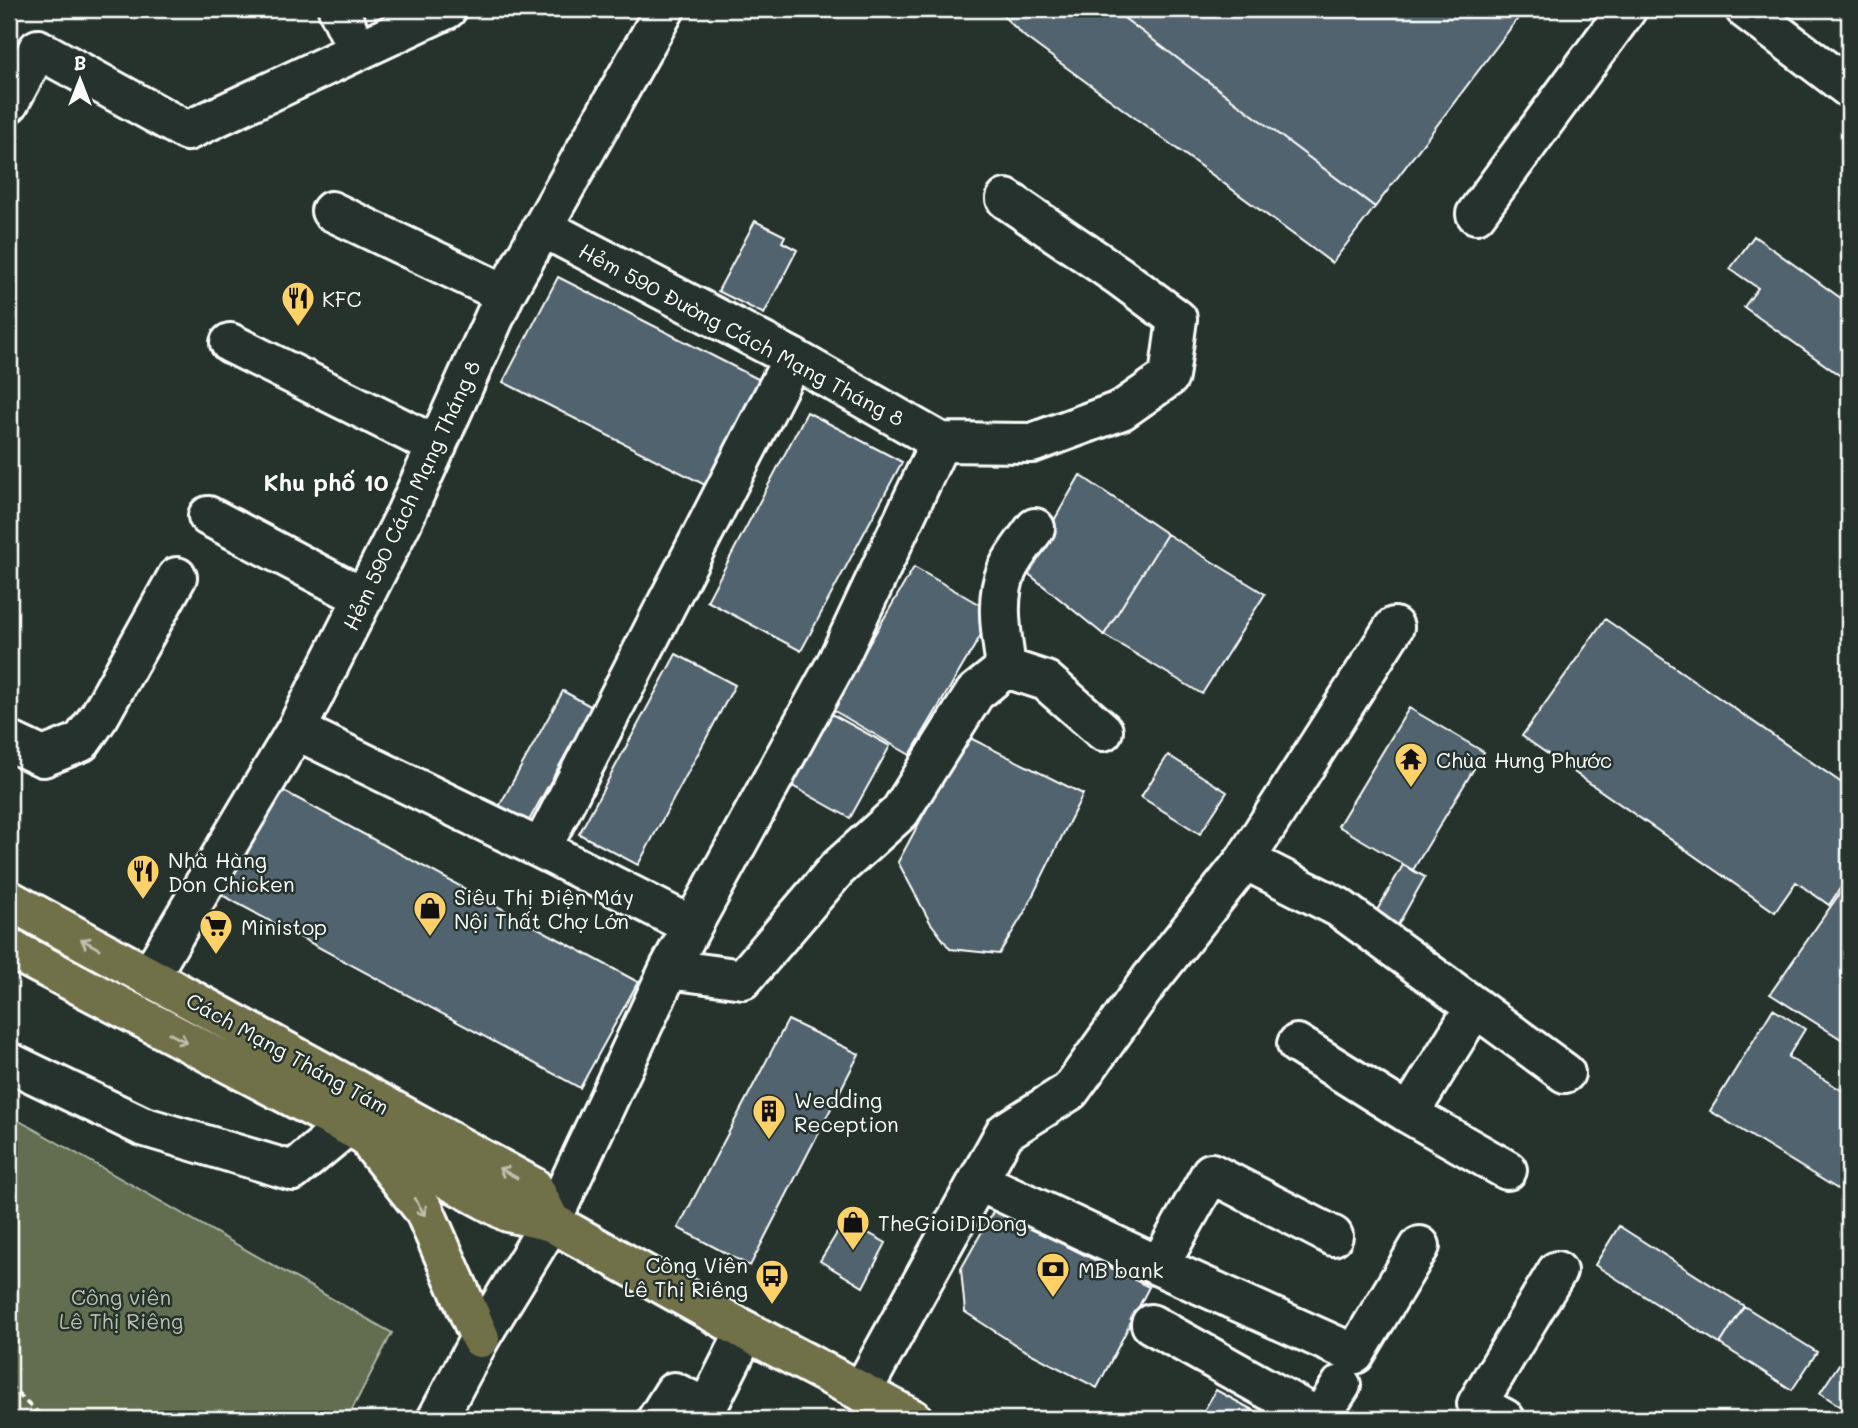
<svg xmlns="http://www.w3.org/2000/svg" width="1858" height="1428" font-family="Mali,sans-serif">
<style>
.green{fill:#626e4f;stroke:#b0b6a7;stroke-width:2}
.building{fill:#51636e;stroke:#fff;stroke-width:2}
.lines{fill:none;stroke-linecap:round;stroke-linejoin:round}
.minor-casing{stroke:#fff;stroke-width:44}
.major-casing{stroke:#fff;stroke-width:44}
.path{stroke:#fff;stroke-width:4.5;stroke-dasharray:7 5;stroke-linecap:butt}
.minor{stroke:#26332d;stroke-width:38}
.major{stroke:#70704a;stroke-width:38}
.oneway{stroke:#bfbfae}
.labels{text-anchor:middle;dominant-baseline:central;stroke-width:5;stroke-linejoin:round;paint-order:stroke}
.poi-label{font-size:21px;fill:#fff;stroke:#26332d;text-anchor:start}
.street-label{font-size:21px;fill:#fff;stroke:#26332d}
.park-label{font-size:21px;fill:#b8beb0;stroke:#26332d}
.neighbourhood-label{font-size:23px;font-weight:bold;fill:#fff;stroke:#26332d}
</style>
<rect width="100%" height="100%" fill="#26332d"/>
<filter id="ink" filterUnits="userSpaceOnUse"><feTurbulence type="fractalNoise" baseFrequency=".0143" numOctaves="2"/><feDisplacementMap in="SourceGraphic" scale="14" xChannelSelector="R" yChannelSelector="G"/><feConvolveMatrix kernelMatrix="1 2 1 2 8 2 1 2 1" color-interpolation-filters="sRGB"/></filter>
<g filter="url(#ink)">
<path class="green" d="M9 1115 392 1333 347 1419H9Z"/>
<path class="building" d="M996 9H1112L1375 207 1332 263 1025 37Z
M1112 9H1525L1375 207Z
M1832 9H1849V21Z
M755 221 785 236 782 242 797 250 764 314 718 291Z
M1754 236 1849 304V382L1744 307 1758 288 1730 269Z
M558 277 760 380 705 485 503 382Z
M807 412 902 462 801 651 707 601Z
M1080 475 1167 534 1104 635 1025 571Z
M1167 534 1265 594 1202 694 1104 635Z
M914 567 994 613 910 755 831 709Z
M1605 619 1849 788V806L1841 818 1849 823V875L1829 905 1796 882 1775 912 1522 736Z
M676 654 735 685 638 865 579 834Z
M563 691 592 707 526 826 497 810Z
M1409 708 1484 752 1413 870 1338 826Z
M828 712 890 746 850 818 789 784Z
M966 736 1083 794 1024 913 999 954 950 949 930 922 898 862Z
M1168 755 1227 792 1200 834 1141 797Z
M278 788 638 982 580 1088 220 894Z
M1403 865 1425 877 1394 932 1372 919Z
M1849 880V1044L1770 994Z
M1773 1009 1805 1029 1788 1057 1849 1095V1196L1710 1111Z
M788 1020 859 1054 750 1266 678 1228Z
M994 1210 1149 1287 1097 1388 1022 1349 965 1312 961 1269Z
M845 1220 886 1243 863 1287 820 1261Z
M1619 1226 1744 1306 1720 1344 1595 1265Z
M1744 1306 1817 1352 1792 1390 1720 1344Z
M1849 1349V1412L1820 1393Z
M1216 1390 1269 1419H1199Z"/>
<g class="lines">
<defs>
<path id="minor" d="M338 9 358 51
M1745 9 1849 88
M9 103 38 49 187 131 447 9
M331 211 505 294
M1476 214 1627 9
M542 227 793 358 940 442 1032 443 1122 410 1169 377 1177 319 1119 276 1006 199
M230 343 437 446
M208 516 364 598
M1006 668C1002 636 994 600 1007 570 1014 555 1026 541 1035 528
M296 730 541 849 692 926 669 969 551 1222 480 1338 437 1419
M9 741 43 757 81 742 100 715 177 577
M541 849 793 358
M1245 860 1394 627
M692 926 837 662 940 442
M669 969 743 979 837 869 900 812 975 693 1006 668 1046 681 1103 731
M149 977 296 730 402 522 505 294 665 9
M1297 1044 1409 1114 1507 1170
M9 1062 142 1126 293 1171 347 1126
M1409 1114 1475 1007
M978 1181 1159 1266 1355 1354 1420 1246
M1159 1266 1211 1173 1333 1236
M1151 1324 1319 1418
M862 1391 1005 1132 1070 1091 1150 980 1245 860 1338 907 1565 1073
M657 1419 674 1392 707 1408 746 1331
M1319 1419 1341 1385
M1505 1419 1477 1404 1557 1271"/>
<path id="major" d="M9 900 533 1187 551 1222
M9 948 363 1134 508 1212 551 1222 746 1331 913 1419
M373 1146 424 1210 480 1338"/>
</defs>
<use href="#minor" class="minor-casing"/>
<use href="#major" class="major-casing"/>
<path class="path" d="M9 1385 44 1419"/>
<use href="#minor" class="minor"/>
<use href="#major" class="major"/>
</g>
<defs><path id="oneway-shaft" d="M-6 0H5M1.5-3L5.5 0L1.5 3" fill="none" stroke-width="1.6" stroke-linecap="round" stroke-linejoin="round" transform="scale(1.75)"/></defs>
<g class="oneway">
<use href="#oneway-shaft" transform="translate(90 944) rotate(-151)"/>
<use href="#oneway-shaft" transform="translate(178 1038) rotate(28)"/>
<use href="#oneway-shaft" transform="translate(508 1173) rotate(-151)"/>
<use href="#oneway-shaft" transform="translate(420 1207) rotate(56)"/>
</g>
</g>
<defs>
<symbol id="restaurant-pin" viewBox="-11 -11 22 30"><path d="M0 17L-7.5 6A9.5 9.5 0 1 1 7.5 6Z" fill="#ffd166" stroke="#26332d"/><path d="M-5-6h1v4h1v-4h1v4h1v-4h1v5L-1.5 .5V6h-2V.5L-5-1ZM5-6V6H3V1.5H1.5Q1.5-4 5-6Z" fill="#111"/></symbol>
<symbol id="temple-pin" viewBox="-11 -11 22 30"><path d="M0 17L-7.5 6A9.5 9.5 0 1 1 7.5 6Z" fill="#ffd166" stroke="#26332d"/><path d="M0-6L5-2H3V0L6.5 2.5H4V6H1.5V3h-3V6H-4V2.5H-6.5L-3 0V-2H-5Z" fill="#111"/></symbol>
<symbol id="shop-pin" viewBox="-11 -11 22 30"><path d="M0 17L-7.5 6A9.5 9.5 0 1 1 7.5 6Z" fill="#ffd166" stroke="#26332d"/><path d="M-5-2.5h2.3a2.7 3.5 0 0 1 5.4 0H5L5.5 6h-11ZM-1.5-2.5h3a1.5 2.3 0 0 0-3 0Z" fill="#111"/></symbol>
<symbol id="supermarket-pin" viewBox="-11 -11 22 30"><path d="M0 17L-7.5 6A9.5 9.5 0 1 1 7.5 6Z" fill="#ffd166" stroke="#26332d"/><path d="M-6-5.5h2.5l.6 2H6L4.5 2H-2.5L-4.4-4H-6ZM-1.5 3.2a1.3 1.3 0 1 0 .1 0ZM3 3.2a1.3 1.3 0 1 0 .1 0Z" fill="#111"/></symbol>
<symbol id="building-pin" viewBox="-11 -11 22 30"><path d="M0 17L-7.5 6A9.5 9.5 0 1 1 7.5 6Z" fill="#ffd166" stroke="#26332d"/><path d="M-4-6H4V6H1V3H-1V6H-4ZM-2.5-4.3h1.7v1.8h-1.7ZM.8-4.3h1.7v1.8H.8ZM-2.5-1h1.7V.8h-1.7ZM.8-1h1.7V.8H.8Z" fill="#111"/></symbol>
<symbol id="bank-pin" viewBox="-11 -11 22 30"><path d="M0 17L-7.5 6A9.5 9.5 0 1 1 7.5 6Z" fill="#ffd166" stroke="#26332d"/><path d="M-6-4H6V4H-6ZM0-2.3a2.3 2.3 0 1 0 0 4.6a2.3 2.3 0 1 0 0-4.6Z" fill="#111"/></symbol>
<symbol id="bus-pin" viewBox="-11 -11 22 30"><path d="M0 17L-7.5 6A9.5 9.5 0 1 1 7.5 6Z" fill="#ffd166" stroke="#26332d"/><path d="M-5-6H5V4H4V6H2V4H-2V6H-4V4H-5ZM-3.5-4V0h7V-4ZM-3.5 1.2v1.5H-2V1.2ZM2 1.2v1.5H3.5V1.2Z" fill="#111"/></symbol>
</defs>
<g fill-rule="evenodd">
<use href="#restaurant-pin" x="279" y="279" width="38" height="52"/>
<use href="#temple-pin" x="1392" y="740" width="38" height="52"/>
<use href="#restaurant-pin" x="124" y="852" width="38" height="52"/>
<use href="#shop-pin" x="411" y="889" width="38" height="52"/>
<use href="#supermarket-pin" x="197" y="907" width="38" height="52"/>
<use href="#building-pin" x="750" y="1092" width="38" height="52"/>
<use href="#shop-pin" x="834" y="1203" width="38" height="52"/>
<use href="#bank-pin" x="1034" y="1250" width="38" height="52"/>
<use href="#bus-pin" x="753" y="1257" width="38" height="52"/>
</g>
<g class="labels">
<g class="poi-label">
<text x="322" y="298">KFC</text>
<text x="1436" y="759">Chùa Hưng Phước</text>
<text x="168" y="859">Nhà Hàng<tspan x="168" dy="24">Don Chicken</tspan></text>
<text x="454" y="896">Siêu Thị Điện Máy<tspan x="454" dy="24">Nội Thất Chợ Lớn</tspan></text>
<text x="241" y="926">Ministop</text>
<text x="794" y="1099">Wedding<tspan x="794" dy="24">Reception</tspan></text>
<text x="878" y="1222">TheGioiDiDong</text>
<text x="748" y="1264" text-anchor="end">Công Viên<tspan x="748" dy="24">Lê Thị Riêng</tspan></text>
<text x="1078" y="1269">MB bank</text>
</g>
<g class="street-label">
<text transform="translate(742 334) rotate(28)">Hẻm 590 Đường Cách Mạng Tháng 8</text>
<text transform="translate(411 495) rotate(-65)">Hẻm 590 Cách Mạng Tháng 8</text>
<text transform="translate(288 1053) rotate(29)">Cách Mạng Tháng Tám</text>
</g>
<g class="park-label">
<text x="121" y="1296">Công viên<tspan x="121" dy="24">Lê Thị Riêng</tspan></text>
</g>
<g class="neighbourhood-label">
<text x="326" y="482">Khu phố 10</text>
</g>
</g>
<rect width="1858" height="1428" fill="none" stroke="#26332d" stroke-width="35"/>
<rect x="18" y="18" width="1823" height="1393" fill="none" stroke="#fff" stroke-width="2.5" filter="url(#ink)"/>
<g transform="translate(80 80)" stroke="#26332d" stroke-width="5" paint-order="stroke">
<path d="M0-5L12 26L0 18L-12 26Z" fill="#ffffff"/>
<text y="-10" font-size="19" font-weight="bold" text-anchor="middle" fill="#ffffff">B</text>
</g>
</svg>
